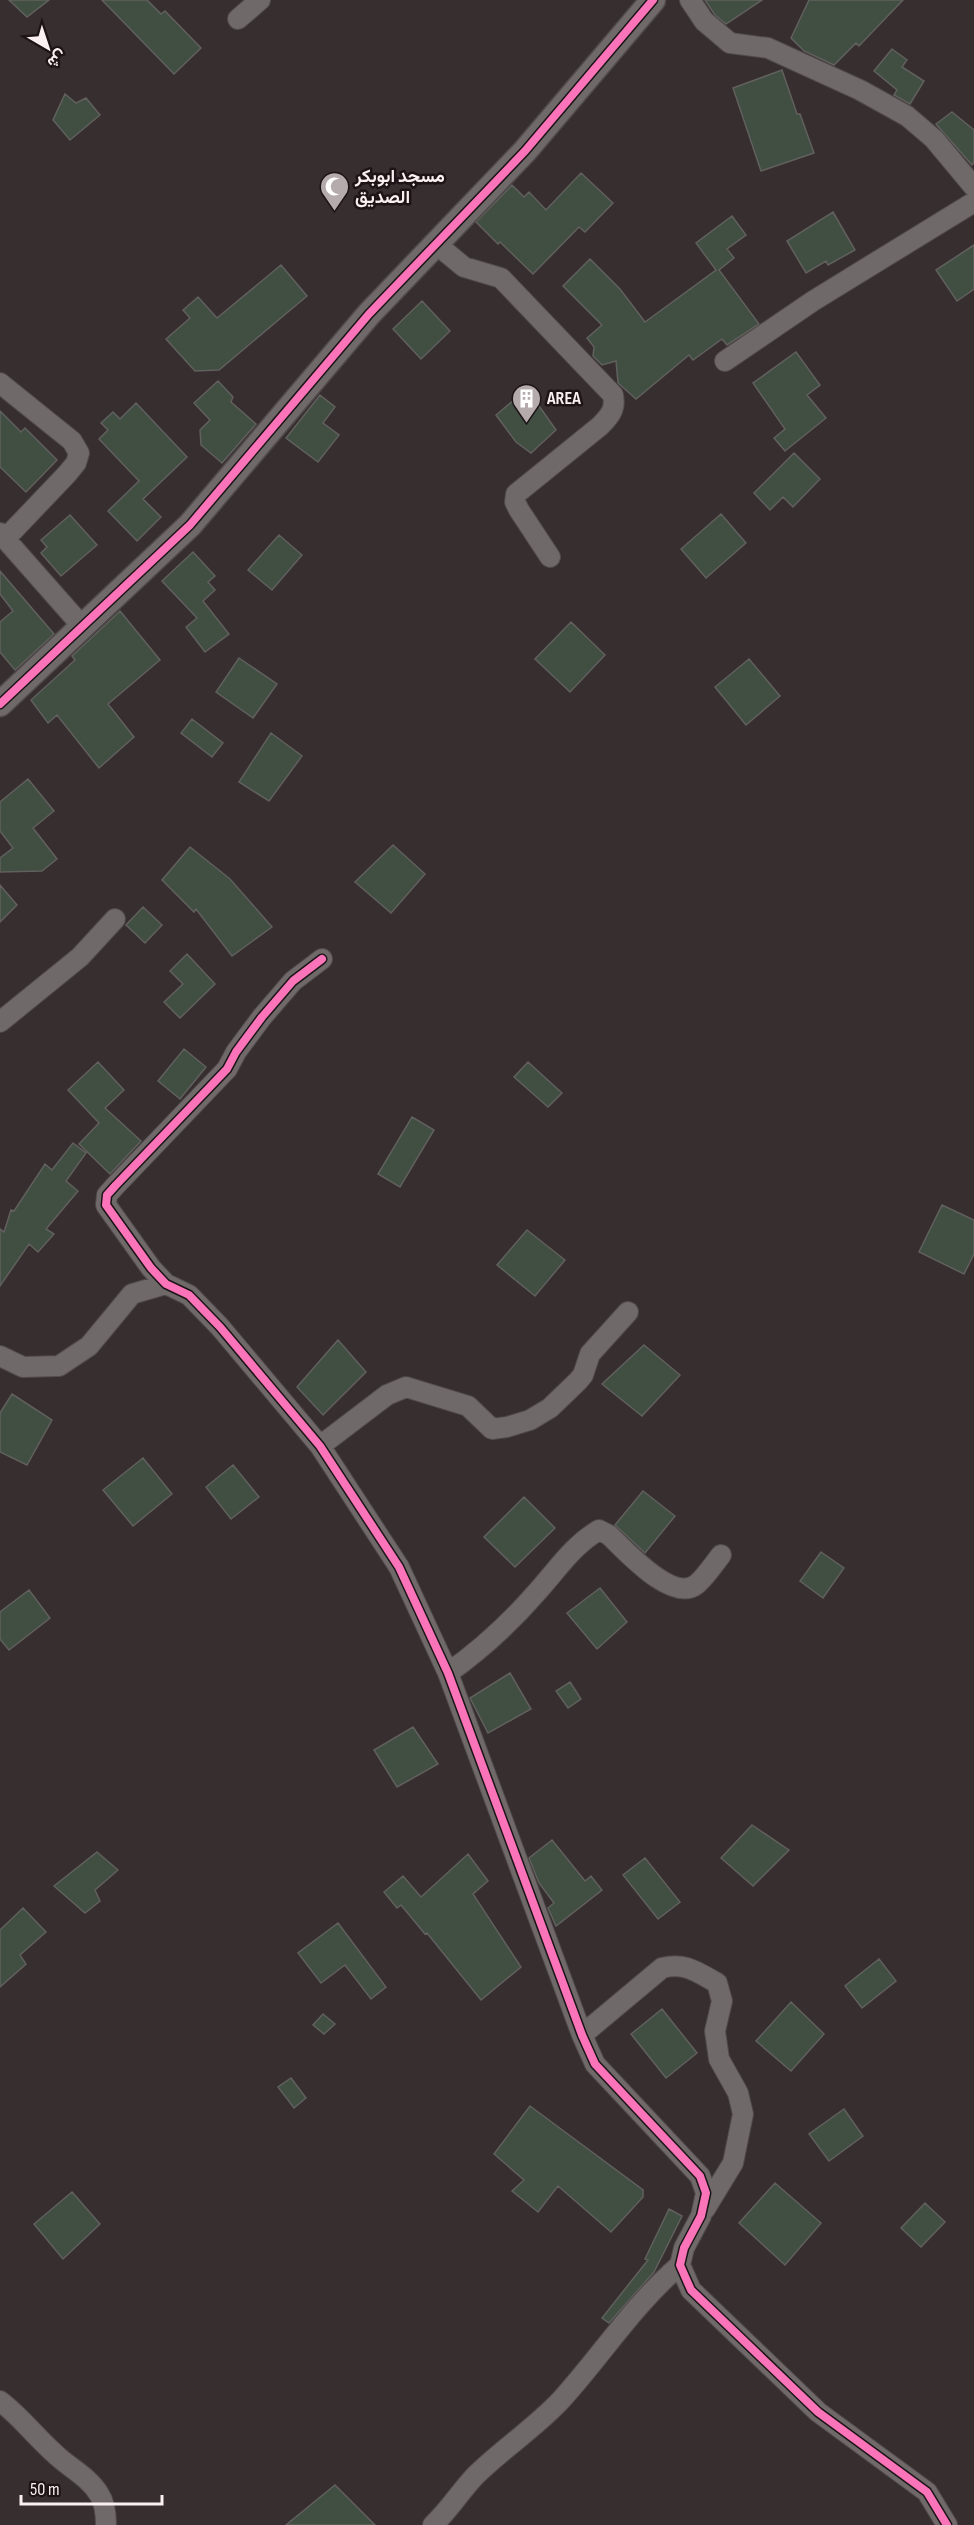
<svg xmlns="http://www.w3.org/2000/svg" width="974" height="2525" font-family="'Sofia Sans Condensed',Vazirmatn,sans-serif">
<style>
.building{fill:#414e42;stroke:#61605e;stroke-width:1.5}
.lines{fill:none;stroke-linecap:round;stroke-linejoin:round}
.minor-casing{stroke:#514a4b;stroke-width:22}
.tertiary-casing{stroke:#514a4b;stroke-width:27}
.minor{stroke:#6f696a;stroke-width:20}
.tertiary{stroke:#6f696a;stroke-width:24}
.cycleway-casing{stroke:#1c1416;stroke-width:11}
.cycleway{stroke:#fb73b8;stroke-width:8}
.labels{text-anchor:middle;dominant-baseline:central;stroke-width:5;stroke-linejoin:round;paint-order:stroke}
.poi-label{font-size:18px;font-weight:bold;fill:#faeff1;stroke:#1c1416;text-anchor:start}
</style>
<rect width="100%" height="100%" fill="#362e2f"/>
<path class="building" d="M9 0H49L27 17Z
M102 0H147L161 14 165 11 201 48 174 74Z
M705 0H762L726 24 715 15Z
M809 0H903L859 46 856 43 834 65 804 51 791 38Z
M892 49 907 60 902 67 924 81 910 104 894 95 897 90 874 71Z
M782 70 797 114H800L814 153 761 171 733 88Z
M65 94 76 103 86 98 100 115 70 140 53 120Z
M952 112 974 130V162L972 165 936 124Z
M581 173 613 203 585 232 579 227 533 274 500 242 498 244 476 222 512 185 524 197 529 192 546 210Z
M833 212 855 250 828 265 826 261 806 273 787 241Z
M732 216 746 235 727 249 734 258 719 270 759 324 727 345 722 339 693 360 689 355 636 399 618 383 616 361 602 365 593 356 594 347 587 338 602 325 563 286 590 259 620 289 645 322 716 270 696 243Z
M974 245V289L957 301 936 270Z
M281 265 307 296 219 370 195 371 166 339 190 318 183 310 198 297 217 318Z
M422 301 450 331 421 359 393 329Z
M796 352 820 385 807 395 826 418 785 451 774 438 785 429 753 383Z
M218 381 233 397 231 402 256 424 222 463 201 445 200 430 210 420 194 403Z
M527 389 556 430 531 453 516 442 496 415Z
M320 395 335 407 323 423 339 435 318 462 286 438Z
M136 403 187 457 143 499 161 517 137 541 108 511 139 481 99 439 108 430 101 423 113 412 120 419Z
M0 411 21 432 25 428 57 460 26 492 0 467Z
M794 453 820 479 793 507 783 497 770 510 754 493Z
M721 514 746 543 706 578 681 549Z
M70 515 97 545 61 576 41 553 47 547 41 540Z
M279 535 302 555 272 590 248 570Z
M193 552 215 576 208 582 215 590 203 601 229 634 205 652 186 627 197 618 162 581Z
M0 571 54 634 15 670 0 652V622L13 611 0 594Z
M120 611 160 660 108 704 134 737 99 768 57 715 48 723 31 700 75 660 72 656Z
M571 622 605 655 570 692 535 659Z
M239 658 277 684 253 718 216 692Z
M749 659 780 696 746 725 715 687Z
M192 719 223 743 212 757 181 733Z
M271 733 302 756 269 801 239 782Z
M28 779 54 811 33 828 57 859 42 871 0 872V858L13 848 0 831V802Z
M393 845 425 874 391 913 355 882Z
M190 847 230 879 272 927 232 956 196 909 194 912 162 880Z
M0 885 17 905 0 922Z
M143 907 162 925 145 943 126 925Z
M187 954 215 984 180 1018 164 1002 183 984 170 971Z
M184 1049 206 1067 180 1099 158 1081Z
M98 1062 124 1090 105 1108 141 1141 110 1174 79 1144 99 1123 68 1090Z
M528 1062 562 1093 548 1107 514 1077Z
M412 1117 434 1130 400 1187 378 1174Z
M73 1143 86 1153 66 1181 78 1191 46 1229 54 1234 38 1252 29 1244 0 1286V1229L4 1232 11 1210 14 1211 45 1164 52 1170Z
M942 1205 974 1220V1254L964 1274 919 1252Z
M527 1230 565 1260 535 1296 497 1265Z
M338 1340 366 1372 323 1415 297 1387Z
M644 1345 680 1375 642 1416 602 1384Z
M12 1394 52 1420 27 1465 0 1452V1413Z
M143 1458 172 1494 133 1526 103 1490Z
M233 1465 259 1497 231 1519 206 1487Z
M643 1491 675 1516 645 1553 615 1525Z
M524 1497 555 1528 515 1567 484 1537Z
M821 1552 844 1568 823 1598 800 1581Z
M600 1588 627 1622 597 1649 567 1613Z
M29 1590 50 1618 9 1650 0 1639V1612Z
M510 1673 531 1709 488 1733 470 1698Z
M570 1682 581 1699 568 1708 556 1691Z
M413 1727 438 1764 397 1787 374 1750Z
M752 1825 789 1850 753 1886 721 1858Z
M552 1840 585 1881 591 1876 602 1890 556 1926 548 1908 554 1903 539 1883 529 1858Z
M97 1852 118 1870 95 1890 100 1901 85 1913 54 1886Z
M468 1854 488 1881 473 1894 521 1967 481 2000 427 1933 425 1934 401 1905 397 1908 384 1892 403 1876 421 1897Z
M645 1858 680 1902 658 1919 623 1875Z
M23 1908 46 1932 20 1955 26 1964 0 1987V1930Z
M338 1923 386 1987 371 1999 345 1965 321 1983 298 1953Z
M879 1959 896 1981 862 2008 845 1986Z
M791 2002 824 2034 791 2071 756 2041Z
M662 2009 697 2053 666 2078 631 2034Z
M323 2014 335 2024 324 2034 313 2025Z
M291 2078 306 2098 294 2108 278 2087Z
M530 2106 643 2190V2197L611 2232 558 2186 538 2212 512 2191 524 2180 494 2154Z
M844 2109 863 2136 829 2161 809 2134Z
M775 2183 821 2223 785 2265 739 2223Z
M72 2192 100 2224 63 2259 34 2224Z
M925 2203 945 2222 921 2247 901 2228Z
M669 2209 682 2216 654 2272 609 2323 602 2318 648 2260 645 2259Z
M335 2485 375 2525H286Z"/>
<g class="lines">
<defs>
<path id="minor" d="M690 0 704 21 730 43 768 48 860 90 907 116 934 139 974 187
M238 19 260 0
M436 244 464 267 501 278 613 395C616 409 610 416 600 426L516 494 515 502 519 510 550 557
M725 361 813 301 974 202
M0 383 72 441 79 453 76 463 67 474 6 538
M0 533 82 626
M322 959 293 981 262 1017 236 1052 227 1069 116 1185 107 1195 106 1205 151 1268 166 1284 189 1295 220 1327 320 1446 399 1567 448 1673 582 2035 595 2064 700 2176 706 2193 701 2216 684 2248 680 2265 691 2290 818 2412 927 2492 947 2525
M0 1022 80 957 115 919
M0 1356 23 1367 59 1366 89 1346 132 1294 166 1284
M320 1446 387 1395 406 1387 468 1406 492 1429 507 1427 530 1420 550 1408 578 1381 583 1375 590 1354 628 1312
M448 1673C482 1649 510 1623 537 1592 557 1570 573 1545 599 1530L609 1535C626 1551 673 1604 697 1584 706 1576 714 1564 721 1555
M582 2035 662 1968C685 1962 697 1972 717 1983L722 2001 715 2031 719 2059 738 2093 743 2114 733 2163 705 2209
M0 2401C20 2416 35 2436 54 2453 68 2467 88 2476 99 2494 105 2503 106 2514 106 2525
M433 2525C449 2510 460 2492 475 2476 502 2449 535 2428 561 2400 602 2355 633 2305 680 2265"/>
<path id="tertiary" d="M0 704 190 525 369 314 525 151 653 0"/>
</defs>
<use href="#minor" class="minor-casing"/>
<use href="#tertiary" class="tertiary-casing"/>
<use href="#minor" class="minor"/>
<use href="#tertiary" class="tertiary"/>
<defs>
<path id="cycleway" d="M0 704 190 525 369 314 525 151 653 0
M322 959 293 981 262 1017 236 1052 227 1069 116 1185 107 1195 106 1205 151 1268 166 1284 189 1295 220 1327 320 1446 399 1567 448 1673 582 2035 595 2064 700 2176 706 2193 701 2216 684 2248 680 2265 691 2290 818 2412 927 2492 947 2525"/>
</defs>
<use href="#cycleway" class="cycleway-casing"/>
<use href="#cycleway" class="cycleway"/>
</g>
<defs>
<symbol id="mosque-pin" viewBox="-11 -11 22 30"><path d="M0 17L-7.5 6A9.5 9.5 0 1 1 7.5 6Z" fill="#b5abad" stroke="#1c1416"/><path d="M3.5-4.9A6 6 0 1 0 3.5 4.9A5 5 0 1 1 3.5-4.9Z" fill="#fff"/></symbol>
<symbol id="building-pin" viewBox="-11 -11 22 30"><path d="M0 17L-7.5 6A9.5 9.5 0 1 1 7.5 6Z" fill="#b5abad" stroke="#1c1416"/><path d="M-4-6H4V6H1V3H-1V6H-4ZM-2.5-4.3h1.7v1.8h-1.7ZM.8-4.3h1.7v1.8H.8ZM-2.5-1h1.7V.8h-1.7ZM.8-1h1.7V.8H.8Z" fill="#fff"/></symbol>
</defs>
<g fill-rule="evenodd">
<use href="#mosque-pin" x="318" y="170" width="33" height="45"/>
<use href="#building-pin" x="510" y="382" width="33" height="45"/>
</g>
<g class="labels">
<g class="poi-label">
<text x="355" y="176">مسجد ابوبكر<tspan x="355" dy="21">الصديق</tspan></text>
<text x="547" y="398">AREA</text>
</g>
</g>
<g transform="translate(48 48) rotate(141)" stroke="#1c1416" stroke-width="4.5" paint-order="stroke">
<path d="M0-4.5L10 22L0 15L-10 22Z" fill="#faeff1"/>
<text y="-9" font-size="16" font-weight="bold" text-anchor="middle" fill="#faeff1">ش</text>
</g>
<path d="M21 2495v9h141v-9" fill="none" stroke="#faeff1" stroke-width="3"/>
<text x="30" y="2495" font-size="18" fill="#faeff1" stroke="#1c1416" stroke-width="4.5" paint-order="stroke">50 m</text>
</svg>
